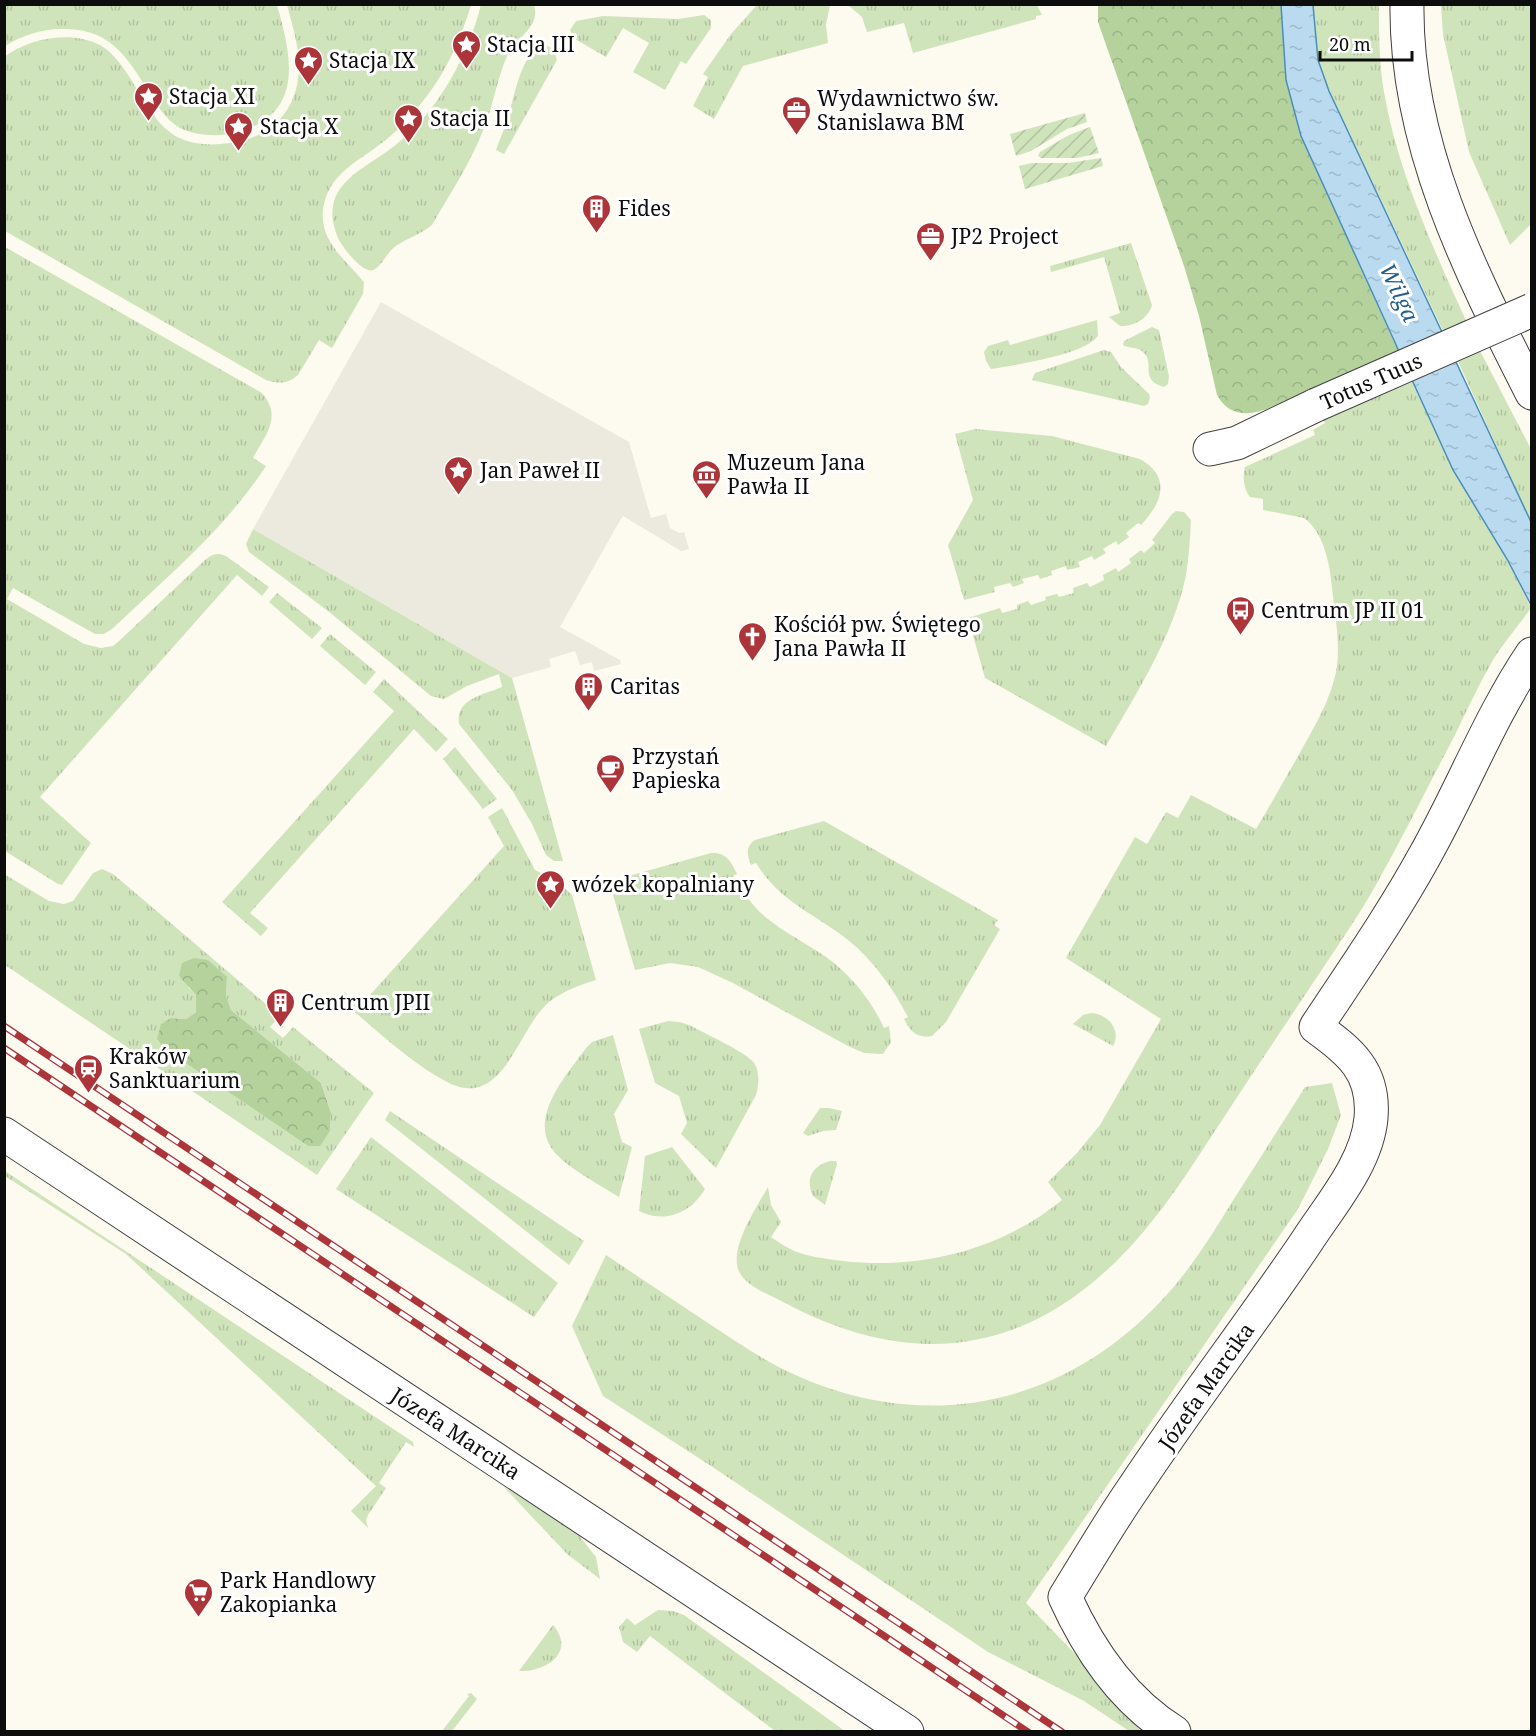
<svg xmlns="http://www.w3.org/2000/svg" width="1536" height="1736" font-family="'Noto Serif',serif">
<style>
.grass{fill:url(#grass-tufts);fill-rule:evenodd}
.forest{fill:url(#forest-crowns)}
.garden{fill:url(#garden-furrows)}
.plaza{fill:#ece9de}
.water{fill:url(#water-ripples);stroke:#498ebd;stroke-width:1.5}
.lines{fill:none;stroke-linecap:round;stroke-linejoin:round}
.minor-casing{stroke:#404040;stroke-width:35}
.minor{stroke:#fff;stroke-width:33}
.rail-casing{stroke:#ac353a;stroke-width:7}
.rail{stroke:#fff;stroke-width:4.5;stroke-dasharray:14;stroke-linecap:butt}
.minor-bridge-casing{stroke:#404040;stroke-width:35;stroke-linecap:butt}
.minor-bridge{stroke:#fff;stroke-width:33}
.labels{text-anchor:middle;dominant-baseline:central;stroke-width:6;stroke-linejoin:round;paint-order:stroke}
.poi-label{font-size:21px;fill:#0d0d0d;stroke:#fff;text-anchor:start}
.street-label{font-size:21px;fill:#0d0d0d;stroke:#fff}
.water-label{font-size:22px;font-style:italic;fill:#256190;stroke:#fff}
</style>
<defs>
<pattern id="grass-tufts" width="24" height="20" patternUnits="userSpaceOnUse" patternTransform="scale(1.5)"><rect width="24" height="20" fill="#d0e4bc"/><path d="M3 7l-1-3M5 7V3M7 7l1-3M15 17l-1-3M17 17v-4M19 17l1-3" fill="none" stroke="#b1c2a0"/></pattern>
<pattern id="forest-crowns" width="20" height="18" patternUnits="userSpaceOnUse" patternTransform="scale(1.5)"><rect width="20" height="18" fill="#b5d29d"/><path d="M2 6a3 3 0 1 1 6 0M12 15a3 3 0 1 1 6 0" fill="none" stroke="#9ab386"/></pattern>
<pattern id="garden-furrows" width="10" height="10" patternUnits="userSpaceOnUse" patternTransform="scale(1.5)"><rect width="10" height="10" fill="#d0e4bc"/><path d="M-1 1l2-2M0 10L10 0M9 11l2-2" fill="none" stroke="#b1c2a0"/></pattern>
<pattern id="water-ripples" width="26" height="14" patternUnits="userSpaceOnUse" patternTransform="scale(1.5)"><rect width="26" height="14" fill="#b9daef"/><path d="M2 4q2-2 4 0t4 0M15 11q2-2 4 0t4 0" fill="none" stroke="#9ebacc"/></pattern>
</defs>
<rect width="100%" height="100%" fill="#fdfaef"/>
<path class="grass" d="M5 4 277 5C291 54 305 111 242 131 223 137 199 137 180 128 169 122 162 112 155 102 131 64 115 29 65 29 44 28 22 35 5 46Z
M287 5H471C459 45 442 81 413 113 404 123 394 134 383 142 361 160 331 172 324 204 316 239 345 259 364 282L363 294 332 348 319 340 298 375C288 384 279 384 266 380L5 231 4 57C29 38 71 30 100 45 130 62 142 112 171 133 187 145 210 146 229 143 273 138 300 108 299 63 298 43 292 24 287 5Z
M481 5H534C541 27 517 36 508 54 497 77 494 104 484 128 471 162 450 194 432 225 421 234 408 238 396 246 387 252 383 264 375 269 365 277 344 249 339 240 332 225 329 207 338 192 352 170 378 160 398 143 439 110 468 55 481 5Z
M757 5H830L826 25 828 43 743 66 714 119 693 106 708 77 703 74 731 34Z
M848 5H1037L1042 15 1036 16V19L913 53 904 23 867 32 862 17Z
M1313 5H1379C1379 33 1379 63 1384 92 1398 173 1434 250 1468 325L1445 335 1329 90 1318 60Z
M1441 5H1531V224L1510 245 1469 152 1443 34Z
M704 15 711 20V28L686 64 681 61 665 90 633 72 649 43 623 28 606 57 575 39 570 30 576 21 603 16 678 19Z
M545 45 553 49 557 60 504 154 496 150C500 138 506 126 509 114 515 94 522 49 545 45Z
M1131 243 1152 305C1149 318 1133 327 1120 326L1109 317 1120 313 1104 257 1051 272 1050 266Z
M5 247 262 393C283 417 265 435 253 458L266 466C225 529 166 578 112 629L104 634H95L13 588 7 599 84 644 101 648 113 646 119 641 205 560C212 554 217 552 226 556L269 587 262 596 237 575 40 797 91 843 62 885 58 884 5 851V838L7 835 5 833Z
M1097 320 1098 336C1084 355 1015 365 991 369L986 361 984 352 988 346 1008 340 1010 345Z
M1152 327 1159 330 1169 376 1168 384 1164 387C1139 380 1155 364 1144 353 1138 346 1129 349 1123 345L1124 341Z
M1478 347 1531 449V522L1456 357Z
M1104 350 1111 352 1121 367 1149 394 1150 398 1148 404 1144 406 1032 380 1035 373Z
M1413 382 1453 469 1507 559 1531 608C1519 625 1504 642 1493 660 1479 684 1467 710 1455 735 1429 784 1404 835 1377 883 1360 914 1340 942 1321 971 1291 1016 1261 1061 1232 1105 1194 1162 1158 1224 1107 1270 1009 1360 900 1364 785 1303 769 1294 739 1285 737 1264 734 1240 757 1207 768 1187L771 1205 781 1222 771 1237C778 1242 786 1247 794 1251 809 1257 828 1259 843 1261 921 1270 1001 1250 1062 1200L1048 1182 1076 1154 1100 1125 1161 1019 1066 958 1135 837 1147 844 1166 812 1178 818 1191 795 1256 829C1270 806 1283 782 1297 758 1313 729 1332 699 1337 666 1340 640 1335 614 1332 588 1330 565 1324 532 1304 518L1263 510V499L1250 497C1244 490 1242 476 1245 467L1315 435 1313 430 1325 423 1323 419Z
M975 429 1052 436 1140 459C1172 477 1162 503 1141 525L1138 523 1126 533 1129 537 1118 545 1116 541 1103 549 1106 553 1094 560 1092 556 1078 562 1080 567 1067 570 1066 566 1051 571 1052 575 1040 579 1038 575 1022 579 1024 583 1013 587 1010 583 994 587 995 592 964 600 948 545 973 500 955 434Z
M1176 511 1184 512 1191 520C1190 539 1189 557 1186 575 1174 635 1136 694 1106 746L985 678 968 618 1000 608 1002 613 1017 609V605L1028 601 1031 605 1046 600 1045 597 1057 594 1059 597 1074 593 1073 588 1087 583 1090 587 1104 580 1103 575 1116 568 1118 572 1131 563 1129 559 1141 550 1144 553 1155 543 1152 540 1172 514Z
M253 529 512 678 563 861H554L546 855 532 824 512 790 459 724C455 699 483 695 502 687L499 674 467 686 444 699 431 696 328 611 249 552 246 544Z
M277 593 322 628 312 639 269 602Z
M330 634 376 672 365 685 320 646Z
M384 679 448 739 436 752 414 729 250 913 268 928 261 936 222 902 394 711 373 692Z
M455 747 497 799 483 809 443 759Z
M502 808 535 870 558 882 572 895 596 980C577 986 557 993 544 1007 516 1036 501 1110 447 1082 410 1063 371 1025 338 998L344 992 361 1005 504 846 488 817Z
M824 821 998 920 994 925 1000 929 946 1022 932 1036C917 1039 910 1031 904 1019L908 1017C892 987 874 961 848 940 814 913 780 902 756 863L751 865C747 855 745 847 755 840Z
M711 853C726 852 731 861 737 874L733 876C744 894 755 910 772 922 791 937 814 947 834 963 855 980 873 1004 884 1028L889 1026 891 1042 883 1054 864 1053 848 1046 733 983 698 967 670 963 635 970 611 888 618 879Z
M102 869 113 874 280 1016 270 1027 283 1038 293 1027 374 1093 317 1175 5 965 4 874 49 901 64 904 73 901 93 873ZM227 977 226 996 231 1010 321 1083 331 1113 330 1131 320 1145 308 1146 166 1050 171 1018 186 1019 196 1012V995L188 987Z
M1091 1013C1108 1014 1122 1030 1113 1046L1073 1024 1083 1015Z
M668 1021 680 1022 689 1025C704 1033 746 1052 754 1063 760 1071 759 1086 756 1095L716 1168 681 1134 687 1123 679 1096 655 1083 639 1029Z
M613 1035 628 1090 614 1114 622 1142 632 1147 619 1197C600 1185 573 1171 557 1155 524 1121 566 1076 586 1048L592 1042Z
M1332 1083 1341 1115 1328 1149 1298 1209 1026 1603 1110 1690 1159 1731H1129L1084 1701 988 1652 711 1466 603 1396 572 1326 606 1255C640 1278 674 1300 708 1323 734 1340 761 1359 789 1372 922 1435 1061 1408 1161 1301 1189 1272 1211 1236 1232 1202 1257 1163 1281 1125 1305 1087Z
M820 1108H829L842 1111 836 1130 823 1131 808 1136 803 1133Z
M390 1111 584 1241 569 1265 385 1120Z
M371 1137 558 1283 534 1317 336 1189Z
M672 1147 705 1189C691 1213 665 1224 639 1211L645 1156Z
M830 1161H836L837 1164 825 1205 813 1196C805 1179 812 1166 830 1161Z
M5 1171 413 1442 414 1447 406 1442 379 1483 386 1488 368 1515 366 1520 368 1528 351 1511 376 1486 126 1254 5 1176Z
M503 1486 577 1533 596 1557 600 1579 567 1554Z
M658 1610 673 1611 684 1615 845 1731H775L650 1636 637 1652 623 1642 619 1627 627 1618 635 1625Z
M553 1625C576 1652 547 1672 519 1671Z
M471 1693 477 1699 452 1731H442L469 1696 467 1694Z"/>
<path class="forest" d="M1098 5H1281L1286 80 1301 136 1394 342 1402 354 1311 395 1308 390C1280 402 1238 433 1217 395L1199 316 1184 266 1098 22Z
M194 958 208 960 227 977 226 996 231 1010 321 1083 331 1113 330 1131 320 1146H308L166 1050 157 1039 161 1024 171 1018 186 1019 196 1012V995L179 976 182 963Z"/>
<path class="garden" d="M1085 113 1087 122 1067 129 1031 151 1016 156 1010 134Z
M1090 127 1099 153 1077 158H1041L1038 156 1040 152 1069 135Z
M1101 158 1103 166 1025 189 1019 166 1032 163H1068Z"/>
<path class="plaza" d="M381 302 629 442 651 518 666 514 670 528 679 533 684 532 689 549 681 551 623 516 618 524 560 627 620 660 621 664 594 671 592 662 580 665 575 651 549 659 551 667 512 678 253 529Z"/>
<path class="water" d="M1281 5H1313L1318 60 1329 91 1531 522V605L1507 559 1453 470 1301 136 1286 80Z"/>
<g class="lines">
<defs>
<path id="minor" d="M1407 4C1405 144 1470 271 1532 393
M1210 449 1237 443 1316 405
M4 1134 907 1732
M1174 1732C1124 1701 1089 1650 1065 1597 1088 1560 1110 1522 1135 1486 1190 1403 1251 1324 1307 1241 1331 1204 1367 1163 1371 1118 1375 1071 1350 1052 1316 1027 1353 971 1392 915 1424 857 1462 790 1489 718 1532 654"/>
</defs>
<use href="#minor" class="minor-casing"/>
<use href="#minor" class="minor"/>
<defs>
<path id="rail" d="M4 1026 1062 1732
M4 1048 1028 1732"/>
</defs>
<use href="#rail" class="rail-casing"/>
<use href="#rail" class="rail"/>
<defs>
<path id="minor-bridge" d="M1316 405 1532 310"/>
</defs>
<use href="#minor-bridge" class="minor-bridge-casing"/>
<use href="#minor-bridge" class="minor-bridge"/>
</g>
<defs>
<symbol id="sight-pin" viewBox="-11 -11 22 30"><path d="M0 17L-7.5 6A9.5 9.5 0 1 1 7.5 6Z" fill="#ac353a" stroke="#fff"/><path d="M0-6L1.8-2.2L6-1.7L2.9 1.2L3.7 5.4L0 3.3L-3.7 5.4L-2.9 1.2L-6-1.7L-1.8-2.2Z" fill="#fff"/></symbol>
<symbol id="office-pin" viewBox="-11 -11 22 30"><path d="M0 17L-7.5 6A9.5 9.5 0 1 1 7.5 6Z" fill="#ac353a" stroke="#fff"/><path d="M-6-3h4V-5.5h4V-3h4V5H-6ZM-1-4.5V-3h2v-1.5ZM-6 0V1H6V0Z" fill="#fff"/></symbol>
<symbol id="building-pin" viewBox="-11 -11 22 30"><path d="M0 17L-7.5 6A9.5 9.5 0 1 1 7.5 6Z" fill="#ac353a" stroke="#fff"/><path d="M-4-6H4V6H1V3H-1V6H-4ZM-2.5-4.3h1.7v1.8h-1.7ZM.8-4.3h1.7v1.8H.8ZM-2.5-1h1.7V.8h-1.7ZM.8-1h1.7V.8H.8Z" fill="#fff"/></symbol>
<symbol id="museum-pin" viewBox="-11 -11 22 30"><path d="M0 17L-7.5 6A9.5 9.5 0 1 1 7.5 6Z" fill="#ac353a" stroke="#fff"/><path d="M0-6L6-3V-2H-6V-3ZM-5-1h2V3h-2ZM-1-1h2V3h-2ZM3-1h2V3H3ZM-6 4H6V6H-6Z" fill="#fff"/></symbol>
<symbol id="bus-pin" viewBox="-11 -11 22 30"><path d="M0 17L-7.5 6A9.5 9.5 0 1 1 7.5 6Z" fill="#ac353a" stroke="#fff"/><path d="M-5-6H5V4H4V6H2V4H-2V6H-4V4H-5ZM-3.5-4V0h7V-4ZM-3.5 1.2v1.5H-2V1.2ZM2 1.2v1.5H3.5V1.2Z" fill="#fff"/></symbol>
<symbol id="church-pin" viewBox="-11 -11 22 30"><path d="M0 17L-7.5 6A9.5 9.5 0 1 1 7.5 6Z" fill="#ac353a" stroke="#fff"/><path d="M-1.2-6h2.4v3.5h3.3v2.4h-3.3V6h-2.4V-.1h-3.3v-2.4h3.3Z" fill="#fff"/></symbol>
<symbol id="cafe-pin" viewBox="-11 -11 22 30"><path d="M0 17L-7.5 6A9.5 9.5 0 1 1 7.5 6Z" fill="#ac353a" stroke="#fff"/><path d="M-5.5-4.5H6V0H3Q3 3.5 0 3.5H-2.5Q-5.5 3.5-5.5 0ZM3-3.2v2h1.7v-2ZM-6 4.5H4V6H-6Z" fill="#fff"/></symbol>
<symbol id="station-pin" viewBox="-11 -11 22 30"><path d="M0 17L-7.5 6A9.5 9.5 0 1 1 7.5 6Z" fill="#ac353a" stroke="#fff"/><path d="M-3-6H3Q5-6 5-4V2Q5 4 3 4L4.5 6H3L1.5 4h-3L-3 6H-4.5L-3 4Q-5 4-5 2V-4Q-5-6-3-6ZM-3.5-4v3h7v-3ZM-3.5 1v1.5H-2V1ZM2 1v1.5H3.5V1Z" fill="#fff"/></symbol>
<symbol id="supermarket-pin" viewBox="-11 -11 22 30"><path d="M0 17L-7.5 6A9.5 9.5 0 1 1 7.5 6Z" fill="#ac353a" stroke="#fff"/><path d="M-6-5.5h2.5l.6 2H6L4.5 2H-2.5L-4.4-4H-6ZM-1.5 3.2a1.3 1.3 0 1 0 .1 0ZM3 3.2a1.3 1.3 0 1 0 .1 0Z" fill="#fff"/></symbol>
</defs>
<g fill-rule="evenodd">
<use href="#sight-pin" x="450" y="28" width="33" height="45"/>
<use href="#sight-pin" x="292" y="44" width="33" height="45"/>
<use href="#sight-pin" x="132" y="80" width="33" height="45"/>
<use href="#office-pin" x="780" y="94" width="33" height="45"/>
<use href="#sight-pin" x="392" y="102" width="33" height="45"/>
<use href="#sight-pin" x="222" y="110" width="33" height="45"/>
<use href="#building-pin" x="580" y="192" width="33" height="45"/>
<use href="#office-pin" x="914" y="220" width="33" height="45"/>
<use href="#sight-pin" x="442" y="454" width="33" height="45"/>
<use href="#museum-pin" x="690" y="458" width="33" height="45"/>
<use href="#bus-pin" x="1224" y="594" width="33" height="45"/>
<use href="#church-pin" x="736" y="620" width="33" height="45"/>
<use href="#building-pin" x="572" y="670" width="33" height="45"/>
<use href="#cafe-pin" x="594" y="752" width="33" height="45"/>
<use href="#sight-pin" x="534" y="868" width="33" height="45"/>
<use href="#building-pin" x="264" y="986" width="33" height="45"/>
<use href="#station-pin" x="72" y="1052" width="33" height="45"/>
<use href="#supermarket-pin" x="182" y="1576" width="33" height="45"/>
</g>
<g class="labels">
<g class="poi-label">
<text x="487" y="44">Stacja III</text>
<text x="329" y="60">Stacja IX</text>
<text x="169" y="96">Stacja XI</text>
<text x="817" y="98">Wydawnictwo św.<tspan x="817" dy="24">Stanislawa BM</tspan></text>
<text x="430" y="118">Stacja II</text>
<text x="260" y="126">Stacja X</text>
<text x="618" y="208">Fides</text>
<text x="951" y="236">JP2 Project</text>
<text x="727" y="462">Muzeum Jana<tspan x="727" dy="24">Pawła II</tspan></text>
<text x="480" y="470">Jan Paweł II</text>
<text x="1261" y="610">Centrum JP II 01</text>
<text x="774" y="624">Kościół pw. Świętego<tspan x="774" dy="24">Jana Pawła II</tspan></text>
<text x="610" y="686">Caritas</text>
<text x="632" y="756">Przystań<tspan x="632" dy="24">Papieska</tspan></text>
<text x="572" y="884">wózek kopalniany</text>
<text x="301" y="1002">Centrum JPII</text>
<text x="109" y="1056">Kraków<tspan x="109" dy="24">Sanktuarium</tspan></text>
<text x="220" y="1580">Park Handlowy<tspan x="220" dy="24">Zakopianka</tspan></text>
</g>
<g class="street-label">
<text transform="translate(1371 381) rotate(-24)">Totus Tuus</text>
<text transform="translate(1206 1386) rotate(-55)">Józefa Marcika</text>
<text transform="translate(456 1433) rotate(33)">Józefa Marcika</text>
</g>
<g class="water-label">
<text transform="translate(1400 292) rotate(65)">Wilga</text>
</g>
</g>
<rect width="1536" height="1736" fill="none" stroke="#0d0d0d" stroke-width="12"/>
<path d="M1320 51v9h92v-9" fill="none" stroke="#0d0d0d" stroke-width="3"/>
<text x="1329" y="51" font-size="18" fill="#0d0d0d" stroke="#ffffff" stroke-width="4.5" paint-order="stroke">20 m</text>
</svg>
